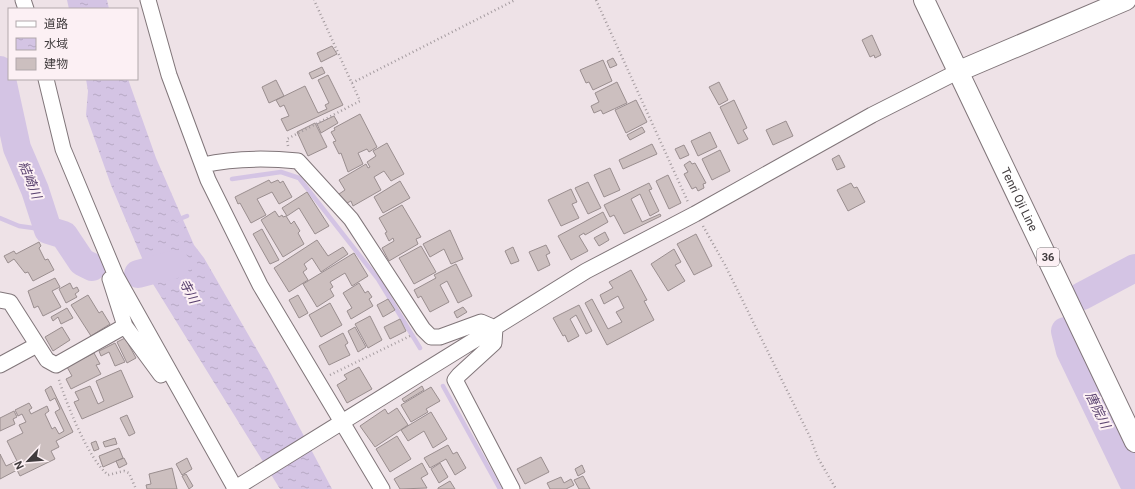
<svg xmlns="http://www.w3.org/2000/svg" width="1135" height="489" font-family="Roboto,'Noto Sans JP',sans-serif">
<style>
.water{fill:url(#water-ripples)}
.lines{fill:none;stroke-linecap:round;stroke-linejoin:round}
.stream{stroke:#d4c4e4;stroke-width:4.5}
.river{stroke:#d4c4e4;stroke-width:28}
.building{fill:#ccbfbf;stroke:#9a8e8f}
.minor-casing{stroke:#81767a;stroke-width:17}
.major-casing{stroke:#81767a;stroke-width:22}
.path{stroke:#a49b9f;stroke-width:2.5;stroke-dasharray:1 3;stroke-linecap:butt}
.minor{stroke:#fff;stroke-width:15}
.major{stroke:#fff;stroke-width:20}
.labels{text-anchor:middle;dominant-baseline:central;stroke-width:4;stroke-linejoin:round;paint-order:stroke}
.shield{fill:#fcf0f4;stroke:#787174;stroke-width:1}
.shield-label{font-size:11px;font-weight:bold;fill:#403b3d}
.street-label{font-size:12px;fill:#403b3d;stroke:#fcf0f4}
.water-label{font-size:13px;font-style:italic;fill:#5b4370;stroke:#fcf0f4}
</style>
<defs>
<pattern id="water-ripples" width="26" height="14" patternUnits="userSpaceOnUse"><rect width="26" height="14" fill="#d4c4e4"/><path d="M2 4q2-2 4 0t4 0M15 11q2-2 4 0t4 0" fill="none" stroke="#b7a9c4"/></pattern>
</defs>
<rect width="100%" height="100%" fill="#eee2e7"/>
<path class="water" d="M67 0H107L109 9H69Z
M86 79H128L156 158 194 245 204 258 271 374 332 489H280L153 284 111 185 86 115 88 91Z"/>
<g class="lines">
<path class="stream" d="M232 179 281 172 299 178 378 279 420 348
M0 218 19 226 48 230
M177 220 187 216
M443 386 500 489"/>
<path class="river" d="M0 70 17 148 35 190 48 230 64 235 82 262 92 267
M138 274 176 264
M1082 296 1135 268
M1065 331 1070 351 1135 486"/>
</g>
<path class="building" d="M872 35 881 55 875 58 874 55 870 57 862 40Z
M332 46 337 54 321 62 317 53Z
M613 58 617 65 610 68 607 61Z
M603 60 612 81 593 90 589 82 586 83 580 70Z
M322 67 325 73 312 79 309 73Z
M328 75 343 105 287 131 281 119 289 116 284 105 280 107 276 100 305 86 318 113 327 109 325 105 329 103 318 80Z
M276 80 284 96 269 103 262 87Z
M617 82 627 103 603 114 601 110 594 113 591 106 599 102 595 93Z
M719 82 728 100 719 105 709 87Z
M636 100 647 122 626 133 615 110Z
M734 100 747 128 743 130 748 139 738 144 720 107Z
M360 114 377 147 369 152 367 149 358 153 363 164 348 172 341 153 339 154 333 142 336 141 331 132 335 130 334 128Z
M334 116 338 123 321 133 317 124Z
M786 121 793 136 773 145 766 130Z
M315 123 327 147 308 156 297 132Z
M642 127 645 132 630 140 627 135Z
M710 132 717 147 698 156 691 141Z
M387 143 404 174 391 181 384 171 374 177 381 190 353 206 351 201 345 204 339 194 345 190 339 180 366 164 368 168 370 167 367 162 376 156 373 151Z
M652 144 657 154 623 169 619 160Z
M684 145 689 155 680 159 675 149Z
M720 150 730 171 712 180 702 159Z
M839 155 845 167 837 170 832 159Z
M690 161 692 164 695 163 706 183 703 184 704 188 698 191 696 187 692 189 684 174 688 172 684 165Z
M610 168 620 190 604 197 594 175Z
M668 175 681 203 669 209 656 181Z
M269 180 271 183 278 180 280 183 283 181 292 197 279 204 272 192 257 199 266 215 251 223 240 203 238 204 235 197Z
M400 181 410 198 383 213 374 197Z
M588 182 601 208 588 214 575 188Z
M649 183 652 189 649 190 659 211 650 216 640 194 631 199 642 222 660 214 661 216 624 234 614 215 610 217 604 205Z
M851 183 854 188 857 187 865 202 848 211 837 190Z
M571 189 577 202 572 204 579 218 561 226 548 200Z
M307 192 329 226 315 234 299 208 287 216 282 208Z
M402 205 421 237 416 239 418 244 389 261 382 248 394 241 393 238 389 241 385 233 387 232 379 218Z
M275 211 279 217 282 215 283 217 286 216 291 224 294 221 300 231 298 233 304 244 283 257 261 220Z
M603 212 608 222 585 235 584 233 579 236 588 251 571 260 558 236Z
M262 229 279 260 270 264 253 234Z
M450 230 463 259 451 264 444 249 430 257 423 244Z
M605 232 609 240 599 246 594 238Z
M696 234 712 266 694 275 677 244Z
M317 240 328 256 343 247 348 254 321 272 312 258 304 264 307 269 303 272 308 280 289 292 274 268Z
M39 242 41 246 39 248 45 260 48 259 54 270 33 281 28 272 25 273 14 259 8 263 4 256 14 251 16 254Z
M546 245 550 253 546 255 550 265 538 271 529 252Z
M421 246 436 272 414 284 399 258Z
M513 247 519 261 511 264 505 251Z
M674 249 681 262 675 265 685 281 668 291 651 264Z
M354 253 368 276 352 286 345 273 330 282 333 287 330 289 334 296 317 307 303 284Z
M456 264 472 296 458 303 447 281 440 285 449 302 430 312 421 296 418 298 414 290 436 278 434 275Z
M631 270 647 300 644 301 654 320 607 345 585 303 592 299 608 329 622 322 616 312 624 308 618 296 604 304 600 295 613 288 609 282Z
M55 278 60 287 52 291 61 307 43 316 38 306 34 308 28 291Z
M70 283 73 289 77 287 79 291 75 294 77 297 66 303 59 289Z
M359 283 365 293 368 291 372 297 369 299 373 306 351 319 347 311 352 308 343 293Z
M88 295 99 313 102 311 110 324 91 336 71 305Z
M298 295 308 313 299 318 289 300Z
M388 299 395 310 383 317 377 305Z
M330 303 342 325 321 337 309 315Z
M579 305 592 331 586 334 576 315 570 319 579 336 568 342 565 335 563 336 553 318Z
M463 307 467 312 457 318 454 312Z
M67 308 73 318 61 324 58 317 53 321 51 317Z
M370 316 382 340 368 348 355 324Z
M400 319 406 331 390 339 384 327Z
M62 327 70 340 53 351 45 337Z
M355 327 366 347 358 352 348 331Z
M343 333 348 343 345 345 350 355 329 365 319 346Z
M125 338 136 358 127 363 117 342Z
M115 343 125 362 115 366 109 352 101 356 99 351Z
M94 353 100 364 96 365 101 374 71 389 66 379 72 376 67 367Z
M359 367 372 389 347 403 337 385 347 379 344 375Z
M121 370 133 397 82 419 74 402 79 400 75 392 90 386 98 404 104 401 96 381Z
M51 386 73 432 56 441 59 447 51 451 55 459 20 476 17 470 0 479V454L6 466 17 461 7 441 23 433 19 425 26 422 22 414 18 416 15 410 29 403 32 408 29 410 31 414 47 406 49 411 45 414 52 429 55 427 59 434 64 431 55 412 60 409 55 398 50 401 45 390Z
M422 386 424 390 404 402 402 399Z
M431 387 440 401 426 409 428 412 411 422 401 405Z
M397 408 408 425 375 447 360 426 385 409 388 414Z
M14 411 17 417 13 419 15 424 0 431V418Z
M431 412 447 439 433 448 424 431 408 441 401 430Z
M127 415 135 433 129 436 120 418Z
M397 436 411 459 390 472 376 449Z
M115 438 117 444 105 447 103 442Z
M96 441 99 449 94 451 91 443Z
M448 445 453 454 457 452 466 468 455 475 446 459 430 468 424 458Z
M119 448 123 458 103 467 99 456Z
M541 457 549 472 525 484 517 469Z
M124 458 127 464 119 468 116 461Z
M187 458 192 469 182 475 176 464Z
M422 463 428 474 421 478 427 488 400 489 394 479Z
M440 463 448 477 439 483 431 469Z
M582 465 585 472 578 476 575 469Z
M172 468 177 489H147L146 485 151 484 149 474Z
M186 474 193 486 189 489 182 476Z
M583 476 590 489H579L574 480Z
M561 477 564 483 571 479 574 485 566 489H550L547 483Z
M450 481 455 489H438V488Z"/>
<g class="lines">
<defs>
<path id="minor" d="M23 0 26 9
M148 0 169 75 208 180 260 285 382 489
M46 79 63 149 116 276 235 488
M203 165C234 158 267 158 298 161L351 219 423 329 431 337H440L481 322 495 328
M110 279 125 326 161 375
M0 300 10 302 47 360 56 365 125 326
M495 328 494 343 459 375 455 380 512 489
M0 365 37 345
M234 489 586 271 695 214 872 115 959 71"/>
<g id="major">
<path id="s1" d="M924 0 1135 442"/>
<path d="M959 71 1126 0"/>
</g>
</defs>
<use href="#minor" class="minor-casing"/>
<use href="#major" class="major-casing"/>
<path class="path" d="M596 0 688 202
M352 83 515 0
M288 146 287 139 360 101 314 0
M703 226 725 265 810 437 818 458 836 489
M330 375 410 336
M59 380C67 405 88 458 108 475L124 471 129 473 136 489"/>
<use href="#minor" class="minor"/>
<use href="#major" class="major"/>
</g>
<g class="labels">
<rect class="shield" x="1037" y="248" width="22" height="18" rx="3"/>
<g class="shield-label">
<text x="1048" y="257">36</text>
</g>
<g class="street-label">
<text stroke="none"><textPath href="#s1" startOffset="221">Tenri Oji Line</textPath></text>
</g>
<g class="water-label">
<text transform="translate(30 180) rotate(68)">結崎川</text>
<text transform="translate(189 291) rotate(62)">寺川</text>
<text transform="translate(1098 410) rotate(64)">唐院川</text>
</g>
</g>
<rect x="8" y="8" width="130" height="72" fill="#fcf0f4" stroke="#b1a8ab"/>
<rect x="16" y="21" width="20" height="6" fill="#ffffff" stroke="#b1a8ab"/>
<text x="44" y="28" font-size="12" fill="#403b3d">道路</text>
<rect x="16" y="38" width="20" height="12" fill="url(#water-ripples)" stroke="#b1a8ab"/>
<text x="44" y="48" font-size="12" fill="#403b3d">水域</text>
<rect x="16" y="58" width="20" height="12" fill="#ccbfbf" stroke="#b1a8ab"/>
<text x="44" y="68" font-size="12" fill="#403b3d">建物</text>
<g transform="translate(28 461) rotate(244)" stroke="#fcf0f4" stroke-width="3" paint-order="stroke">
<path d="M0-3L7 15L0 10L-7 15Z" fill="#403b3d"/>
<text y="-6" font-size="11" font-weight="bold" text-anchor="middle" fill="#403b3d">N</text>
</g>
</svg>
